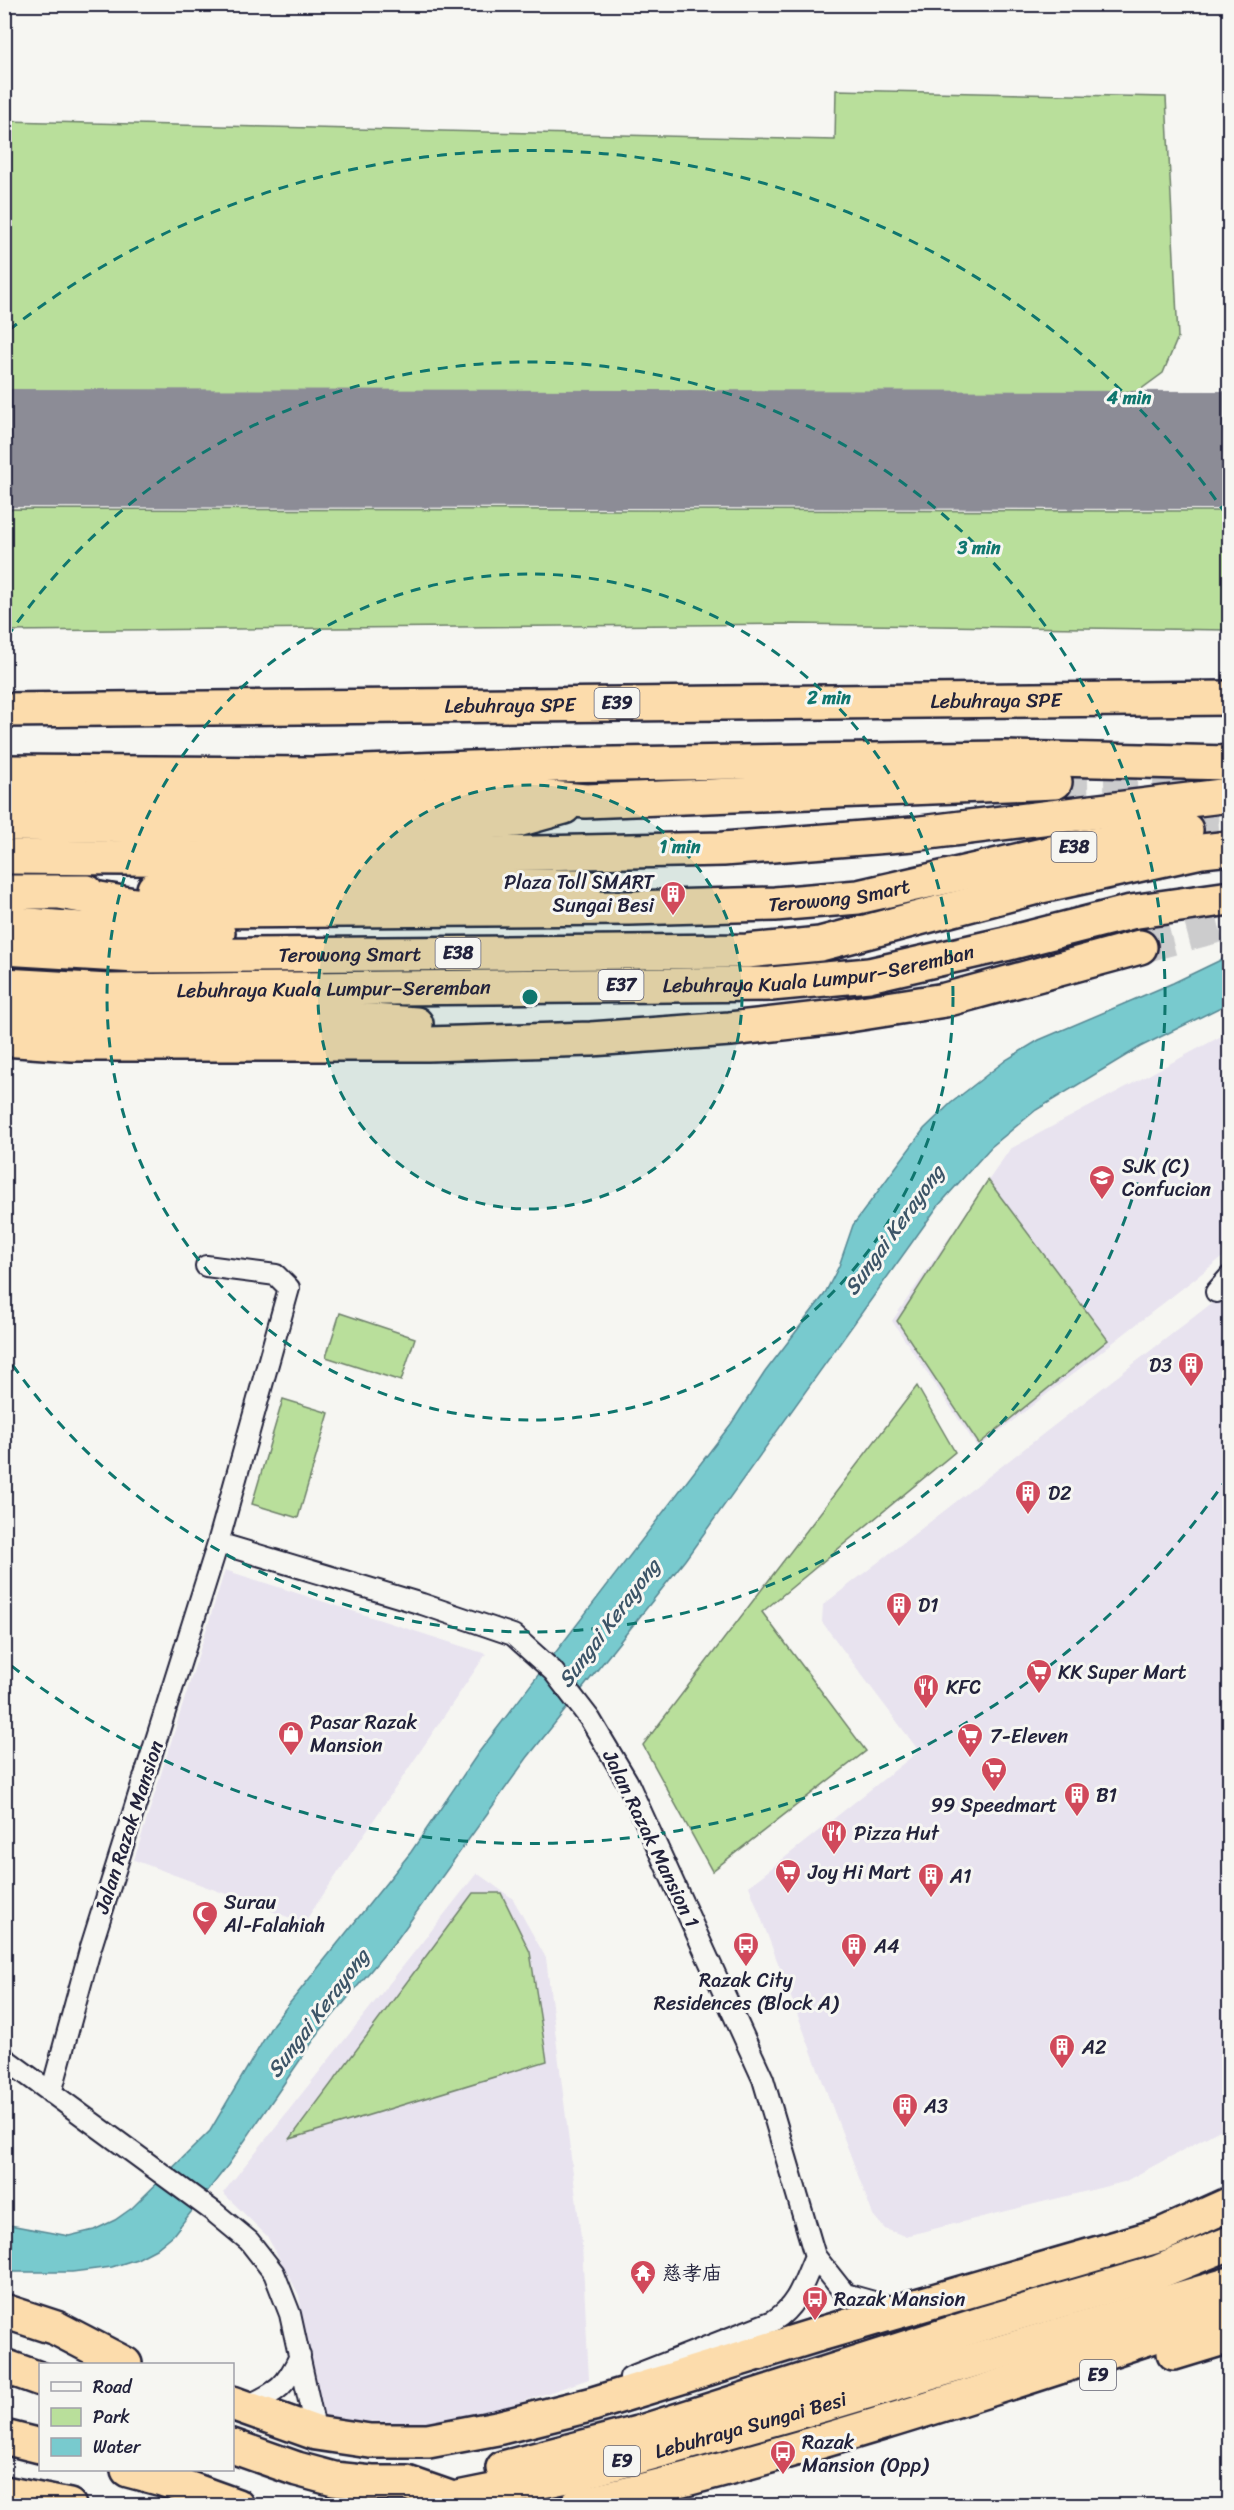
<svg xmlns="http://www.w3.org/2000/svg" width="1234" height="2510" font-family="Sriracha,'LXGW WenKai TC',sans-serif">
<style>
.built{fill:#e8e3ef}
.green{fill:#b9df9b;stroke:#6e806b;stroke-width:1.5}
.water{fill:#78cace;stroke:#568793;stroke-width:1.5}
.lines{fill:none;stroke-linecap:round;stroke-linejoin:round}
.runway{stroke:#8c8c96;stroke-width:118}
.motorway-tunnel{stroke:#cccccd;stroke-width:33;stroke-dasharray:33 16;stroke-linecap:butt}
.minor-casing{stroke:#22223b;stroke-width:24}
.motorway-casing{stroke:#22223b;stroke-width:38}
.minor{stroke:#f6f6f2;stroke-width:20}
.motorway{stroke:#fcdcac;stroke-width:33}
.ring{fill:none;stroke:#0f766e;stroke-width:3;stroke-dasharray:10 8}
.labels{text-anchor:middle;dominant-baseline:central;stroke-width:6;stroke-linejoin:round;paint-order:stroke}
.shield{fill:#f6f6f2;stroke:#626272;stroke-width:1.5}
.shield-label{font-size:18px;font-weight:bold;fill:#22223b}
.street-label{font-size:20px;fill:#22223b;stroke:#f6f6f2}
.poi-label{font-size:20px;fill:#22223b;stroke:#f6f6f2;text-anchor:start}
.water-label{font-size:21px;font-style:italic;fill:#3c5467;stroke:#f6f6f2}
.centre{fill:#0f766e;stroke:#f6f6f2;stroke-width:3}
.ring-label{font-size:18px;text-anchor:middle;font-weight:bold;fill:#0f766e;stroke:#f6f6f2;stroke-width:6;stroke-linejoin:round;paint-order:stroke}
</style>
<rect width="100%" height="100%" fill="#f6f6f2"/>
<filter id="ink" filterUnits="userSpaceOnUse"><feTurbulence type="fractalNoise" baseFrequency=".0167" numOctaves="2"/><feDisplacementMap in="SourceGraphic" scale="12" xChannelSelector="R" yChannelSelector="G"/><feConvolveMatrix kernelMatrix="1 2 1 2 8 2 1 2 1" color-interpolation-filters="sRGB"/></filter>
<g filter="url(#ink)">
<path class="built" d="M1229 1032V1252L978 1448 892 1321 1010 1149Z
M1217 1299 1229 1306V2125L1124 2182 905 2236 885 2229 873 2215 749 1886 919 1751 822 1622 823 1605Z
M225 1570 486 1654 304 1923 134 1860Z
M477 1873 513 1899 546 1958 582 2245 589 2379 457 2424 318 2420 299 2295 267 2236 223 2193Z"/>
<path class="green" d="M836 90 1166 97 1178 337 1163 373 1133 395 5 394V121L835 140Z
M4 509 1229 511V630L794 624 5 631Z
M988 1180 1108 1340 979 1444 897 1321Z
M340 1313 415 1338 401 1381 326 1357Z
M917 1386 955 1452 762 1612 866 1751 712 1871 643 1745Z
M283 1399 329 1413 298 1518 252 1504Z
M473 1893H501L530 1952 547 2061 290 2139Z"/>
<path class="water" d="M1229 956V1003L1140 1047 1036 1110 991 1147 938 1206 685 1560 527 1758 398 1938 320 2031 228 2165 173 2235 156 2249 137 2259 112 2267 72 2272H5L4 2224 69 2236 94 2230 115 2220 132 2208 210 2131 273 2024 411 1852 479 1752 731 1424 765 1372 824 1295 839 1266 853 1225 924 1129 951 1103 1006 1060 1039 1040 1173 983Z"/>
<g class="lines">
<path class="runway" d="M4 448 1230 450"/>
<path class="motorway-tunnel" d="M1055 782 1230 777
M1186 830 1230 827
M1140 947 1230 923"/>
<defs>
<path id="minor" d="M1216 1292 1230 1276
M218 1543 422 1604 513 1635 553 1671 590 1719 627 1781 763 2079 815 2256 845 2294 895 2308
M4 2058 214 2212 249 2241 274 2273 290 2314 316 2433
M51 2093 90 1950 218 1543 289 1288 276 1275 206 1266
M630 2377 773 2321C798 2306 804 2281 815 2256
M245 2407C277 2391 284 2390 300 2356"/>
<g id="motorway">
<path id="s1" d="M4 710 1230 698"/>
<path d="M4 772 312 774 553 765 1004 758 1230 763"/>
<path d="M4 797 526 796 586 801 1055 782"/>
<path d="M4 824 322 828 421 826 517 820 564 807"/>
<path d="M4 857 247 859 723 849 913 834 1230 795"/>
<path d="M154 889 334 885 585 886"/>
<path d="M4 892H87"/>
<path id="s2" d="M65 893 134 905 199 911 630 908 775 904 858 897 1073 848 1186 830"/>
<path d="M4 923 106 931 218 933"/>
<path id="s3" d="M4 948 136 956 747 951 820 944 1037 887 1202 851 1230 848"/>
<path id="s4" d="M4 985 109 991 771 984 869 975 1005 944 1131 912 1230 898"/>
<path d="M4 1013C141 1022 279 1013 416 1024"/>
<path d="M4 1039 72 1044H428L591 1039 730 1029 836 1017 945 1000 1140 947"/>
<path d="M4 2311 56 2328 125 2364"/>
<path d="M1174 2353 1230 2336"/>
<path d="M4 2366 40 2379"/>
<path d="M232 2403 316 2433 370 2441H428L497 2428 593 2404 820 2334 1161 2235 1230 2204"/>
<path d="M4 2437 40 2446"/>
<path id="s5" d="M232 2446 297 2469 334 2479 372 2483H407L453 2499 567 2476 676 2446 836 2401 1230 2284"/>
<path d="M503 2468 638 2433 987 2322 1158 2272 1230 2243"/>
<path d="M128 2470 162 2479 237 2506"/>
<path d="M4 2493 69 2506"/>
<path d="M577 2506C798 2455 1014 2382 1230 2311"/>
</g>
</defs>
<use href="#minor" class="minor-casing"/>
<use href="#motorway" class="motorway-casing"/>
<use href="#minor" class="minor"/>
<use href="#motorway" class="motorway"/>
</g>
</g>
<circle cx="530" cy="997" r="212" fill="#0f766e" fill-opacity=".12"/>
<g class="ring">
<circle cx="530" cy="997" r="212"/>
<circle cx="530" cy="997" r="423"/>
<path d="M7 637A635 635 0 1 1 7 1357"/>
<path d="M1228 1477A847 847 0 0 1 9 1664M9 330A847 847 0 0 1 1228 517"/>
</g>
<defs>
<symbol id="building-pin" viewBox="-11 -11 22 30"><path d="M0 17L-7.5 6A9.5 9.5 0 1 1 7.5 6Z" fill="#d1495b" stroke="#f6f6f2"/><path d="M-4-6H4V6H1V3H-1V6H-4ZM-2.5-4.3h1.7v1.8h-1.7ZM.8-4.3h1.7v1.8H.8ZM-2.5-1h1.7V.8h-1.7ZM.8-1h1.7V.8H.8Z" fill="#fff"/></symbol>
<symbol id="school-pin" viewBox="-11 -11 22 30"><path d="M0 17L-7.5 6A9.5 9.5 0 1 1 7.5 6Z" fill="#d1495b" stroke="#f6f6f2"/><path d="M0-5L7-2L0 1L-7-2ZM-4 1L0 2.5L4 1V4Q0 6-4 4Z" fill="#fff"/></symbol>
<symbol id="supermarket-pin" viewBox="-11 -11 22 30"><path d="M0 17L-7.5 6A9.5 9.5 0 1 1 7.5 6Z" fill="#d1495b" stroke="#f6f6f2"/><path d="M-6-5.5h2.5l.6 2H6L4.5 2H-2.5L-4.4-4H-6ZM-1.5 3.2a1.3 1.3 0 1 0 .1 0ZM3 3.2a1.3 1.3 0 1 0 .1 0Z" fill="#fff"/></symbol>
<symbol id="restaurant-pin" viewBox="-11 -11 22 30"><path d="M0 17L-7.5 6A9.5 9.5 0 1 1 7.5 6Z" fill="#d1495b" stroke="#f6f6f2"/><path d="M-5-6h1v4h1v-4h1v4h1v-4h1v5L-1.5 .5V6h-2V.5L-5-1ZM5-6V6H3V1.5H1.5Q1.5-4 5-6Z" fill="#fff"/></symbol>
<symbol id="shop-pin" viewBox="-11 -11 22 30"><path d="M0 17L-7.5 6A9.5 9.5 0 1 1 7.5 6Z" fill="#d1495b" stroke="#f6f6f2"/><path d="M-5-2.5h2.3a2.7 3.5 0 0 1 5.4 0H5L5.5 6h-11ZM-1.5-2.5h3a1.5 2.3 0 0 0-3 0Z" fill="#fff"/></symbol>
<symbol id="mosque-pin" viewBox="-11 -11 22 30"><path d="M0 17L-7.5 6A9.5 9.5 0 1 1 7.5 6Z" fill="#d1495b" stroke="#f6f6f2"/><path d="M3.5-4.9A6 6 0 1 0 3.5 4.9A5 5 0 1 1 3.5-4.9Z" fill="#fff"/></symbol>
<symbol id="bus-pin" viewBox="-11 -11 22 30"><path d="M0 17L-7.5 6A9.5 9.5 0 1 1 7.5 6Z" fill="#d1495b" stroke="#f6f6f2"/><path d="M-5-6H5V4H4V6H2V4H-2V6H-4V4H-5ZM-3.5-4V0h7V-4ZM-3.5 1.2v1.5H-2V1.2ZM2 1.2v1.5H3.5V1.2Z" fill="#fff"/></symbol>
<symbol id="temple-pin" viewBox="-11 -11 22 30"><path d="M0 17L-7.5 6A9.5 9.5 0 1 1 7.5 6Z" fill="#d1495b" stroke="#f6f6f2"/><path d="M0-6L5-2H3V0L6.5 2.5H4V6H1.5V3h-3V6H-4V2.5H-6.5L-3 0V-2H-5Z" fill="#fff"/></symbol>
</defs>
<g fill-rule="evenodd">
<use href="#building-pin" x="658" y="879" width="30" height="40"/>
<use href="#school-pin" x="1087" y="1163" width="30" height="40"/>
<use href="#building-pin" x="1176" y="1350" width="30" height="40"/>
<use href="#building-pin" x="1013" y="1478" width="30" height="40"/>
<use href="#building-pin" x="884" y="1590" width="30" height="40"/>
<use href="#supermarket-pin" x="1024" y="1657" width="30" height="40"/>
<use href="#restaurant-pin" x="911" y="1672" width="30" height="40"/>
<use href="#shop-pin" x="276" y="1719" width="30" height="40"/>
<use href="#supermarket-pin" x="955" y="1721" width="30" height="40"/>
<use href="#supermarket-pin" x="979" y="1755" width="30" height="40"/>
<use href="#building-pin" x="1062" y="1780" width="30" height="40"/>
<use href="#restaurant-pin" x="819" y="1818" width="30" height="40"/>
<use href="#supermarket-pin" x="773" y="1857" width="30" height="40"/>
<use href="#building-pin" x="916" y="1861" width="30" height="40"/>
<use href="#mosque-pin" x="190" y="1899" width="30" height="40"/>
<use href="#bus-pin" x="731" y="1930" width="30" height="40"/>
<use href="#building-pin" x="839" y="1931" width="30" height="40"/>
<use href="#building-pin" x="1047" y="2032" width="30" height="40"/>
<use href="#building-pin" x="890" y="2091" width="30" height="40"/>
<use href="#temple-pin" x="628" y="2258" width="30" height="40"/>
<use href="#bus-pin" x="800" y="2284" width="30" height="40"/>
<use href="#bus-pin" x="768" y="2438" width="30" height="40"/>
</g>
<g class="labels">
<g class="shield">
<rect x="594.5" y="688" width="45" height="30" rx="4.5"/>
<rect x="1051.5" y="832" width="45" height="30" rx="4.5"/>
<rect x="435.5" y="938" width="45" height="30" rx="4.5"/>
<rect x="598.5" y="970" width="45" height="30" rx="4.5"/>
<rect x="1080" y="2360" width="36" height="30" rx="4.5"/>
<rect x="604" y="2446" width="36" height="30" rx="4.5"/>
</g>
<g class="shield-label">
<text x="617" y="703">E39</text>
<text x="1074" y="847">E38</text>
<text x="458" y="953">E38</text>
<text x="621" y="985">E37</text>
<text x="1098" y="2375">E9</text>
<text x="622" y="2461">E9</text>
</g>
<g class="street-label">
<text stroke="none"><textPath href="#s1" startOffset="992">Lebuhraya SPE</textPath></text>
<text stroke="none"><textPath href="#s1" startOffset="506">Lebuhraya SPE</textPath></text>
<text stroke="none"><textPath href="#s2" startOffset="776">Terowong Smart</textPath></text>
<text stroke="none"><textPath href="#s3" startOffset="346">Terowong Smart</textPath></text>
<text stroke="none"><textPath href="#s4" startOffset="816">Lebuhraya Kuala Lumpur–Seremban</textPath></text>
<text stroke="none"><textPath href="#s4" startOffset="330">Lebuhraya Kuala Lumpur–Seremban</textPath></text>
<text transform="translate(129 1827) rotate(-72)">Jalan Razak Mansion</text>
<text transform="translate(651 1839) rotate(64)">Jalan Razak Mansion 1</text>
<text stroke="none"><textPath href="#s5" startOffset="536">Lebuhraya Sungai Besi</textPath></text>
</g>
<g class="poi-label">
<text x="654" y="882" text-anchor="end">Plaza Toll SMART<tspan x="654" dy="23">Sungai Besi</tspan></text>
<text x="1122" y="1166">SJK (C)<tspan x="1122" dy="23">Confucian</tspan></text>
<text x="1172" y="1365" text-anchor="end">D3</text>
<text x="1048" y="1493">D2</text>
<text x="918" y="1605">D1</text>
<text x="1058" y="1672">KK Super Mart</text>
<text x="946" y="1687">KFC</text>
<text x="310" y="1722">Pasar Razak<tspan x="310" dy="23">Mansion</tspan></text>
<text x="990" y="1736">7-Eleven</text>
<text x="1096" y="1795">B1</text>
<text x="994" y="1805" text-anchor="middle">99 Speedmart</text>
<text x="854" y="1833">Pizza Hut</text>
<text x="808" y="1872">Joy Hi Mart</text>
<text x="950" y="1876">A1</text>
<text x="224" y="1902">Surau<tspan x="224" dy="23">Al-Falahiah</tspan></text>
<text x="874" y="1946">A4</text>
<text x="746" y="1980" text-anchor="middle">Razak City<tspan x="746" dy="23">Residences (Block A)</tspan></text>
<text x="1082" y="2047">A2</text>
<text x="924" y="2106">A3</text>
<text x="662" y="2273">慈孝庙</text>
<text x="834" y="2299">Razak Mansion</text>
<text x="802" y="2442">Razak<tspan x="802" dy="23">Mansion (Opp)</tspan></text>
</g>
<g class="water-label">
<text transform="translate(894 1230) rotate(-54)">Sungai Kerayong</text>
<text transform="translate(609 1623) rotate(-53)">Sungai Kerayong</text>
<text transform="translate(318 2013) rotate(-53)">Sungai Kerayong</text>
</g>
</g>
<circle cx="530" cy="997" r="9" class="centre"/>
<g class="ring-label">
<text x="1129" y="404">4 min</text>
<text x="979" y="554">3 min</text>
<text x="829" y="704">2 min</text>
<text x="680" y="853">1 min</text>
</g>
<rect width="1234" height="2510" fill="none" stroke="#f6f6f2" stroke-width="24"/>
<rect x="12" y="12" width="1210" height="2486" fill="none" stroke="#22223b" stroke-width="2" filter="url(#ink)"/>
<rect x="39" y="2363" width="195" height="108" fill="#f6f6f2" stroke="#a1a1a9" stroke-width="1.5"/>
<rect x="51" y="2382" width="30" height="9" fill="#f6f6f2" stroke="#a1a1a9" stroke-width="1.5"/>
<text x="93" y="2393" font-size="18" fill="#22223b">Road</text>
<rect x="51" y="2408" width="30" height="18" fill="#b9df9b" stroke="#a1a1a9" stroke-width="1.5"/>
<text x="93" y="2423" font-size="18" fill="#22223b">Park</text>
<rect x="51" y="2438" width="30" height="18" fill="#78cace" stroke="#a1a1a9" stroke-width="1.5"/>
<text x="93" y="2453" font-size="18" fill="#22223b">Water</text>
</svg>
